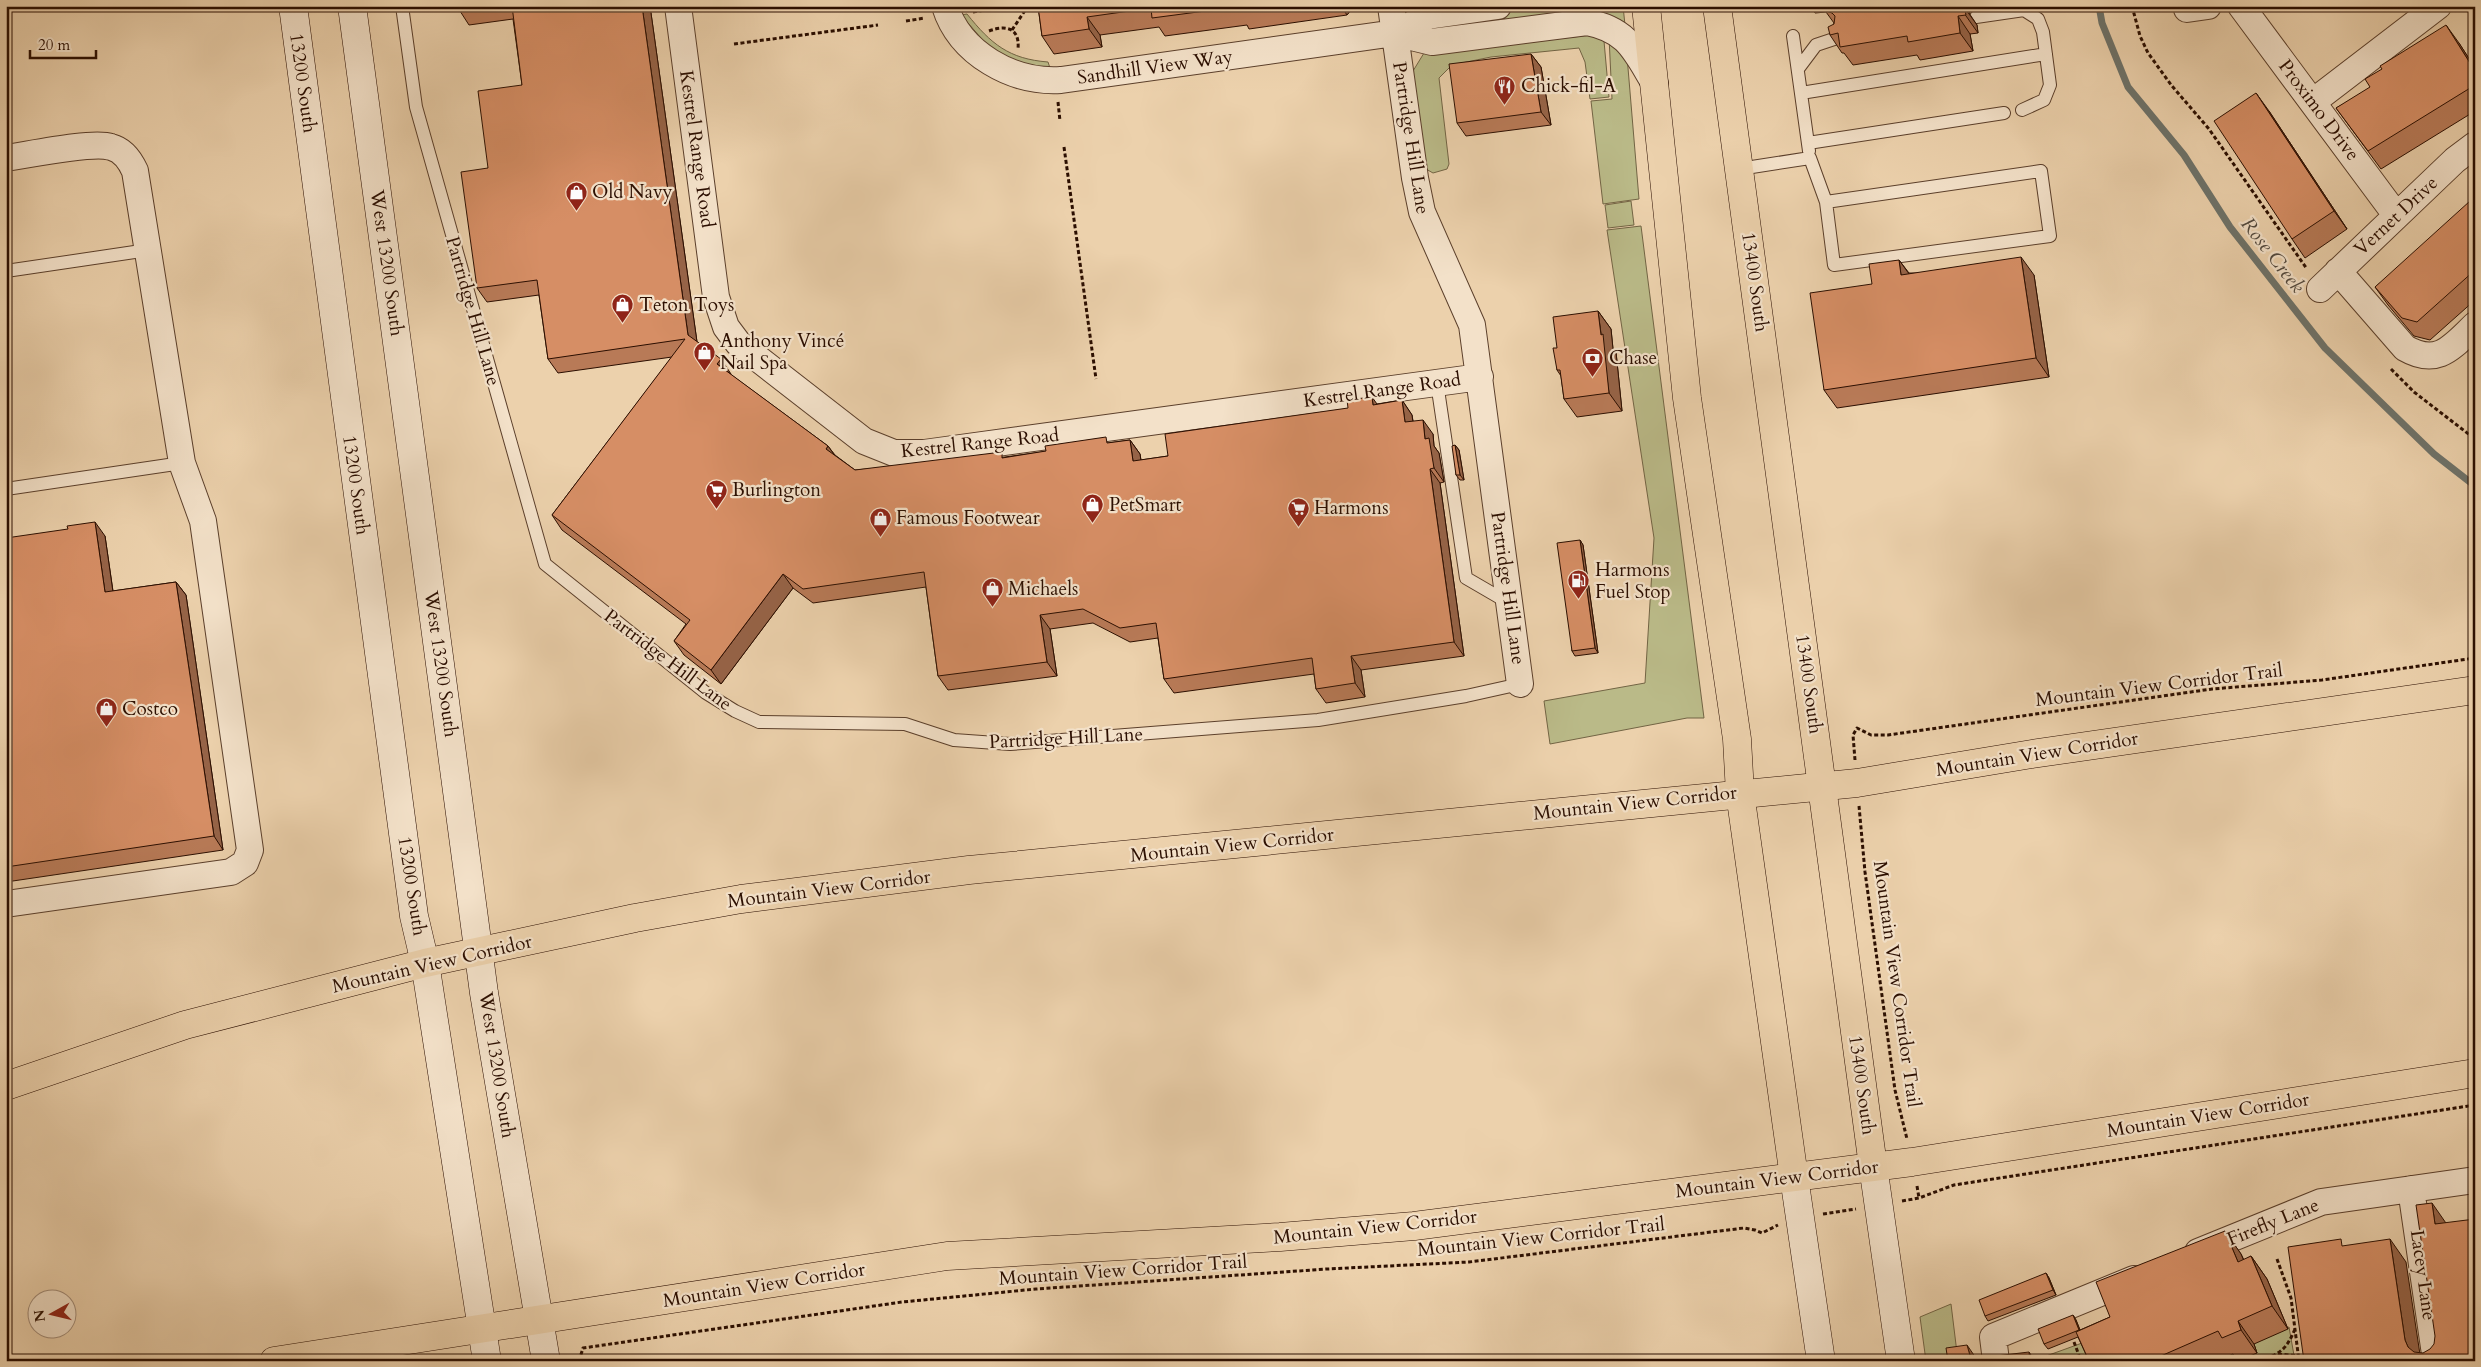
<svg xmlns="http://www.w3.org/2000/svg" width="2481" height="1367" font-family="Cardo,serif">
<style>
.green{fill:#baba88;stroke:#726444}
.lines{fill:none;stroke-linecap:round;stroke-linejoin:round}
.stream{stroke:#6e736a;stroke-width:7}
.lane-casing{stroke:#5b3f2b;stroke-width:14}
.street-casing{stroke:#5b3f2b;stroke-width:28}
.secondary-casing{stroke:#2b0e00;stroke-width:29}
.primary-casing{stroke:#2b0e00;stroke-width:29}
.highway-casing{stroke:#2b0e00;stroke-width:29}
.path{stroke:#2b0e00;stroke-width:3;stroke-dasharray:4 2.5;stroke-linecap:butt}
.lane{stroke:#f3e1c9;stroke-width:12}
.street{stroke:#f3e1c9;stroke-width:26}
.secondary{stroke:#f3e1c9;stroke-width:28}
.primary{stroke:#ecd1ac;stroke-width:28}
.highway{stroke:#ecd1ac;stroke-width:28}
.wall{fill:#b87a57;stroke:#2b0e00}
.shaded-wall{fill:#966347;stroke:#2b0e00}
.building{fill:#d68e65;stroke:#2b0e00}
.labels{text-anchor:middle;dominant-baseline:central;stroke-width:4.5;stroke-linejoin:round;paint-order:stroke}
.street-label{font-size:19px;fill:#2b0e00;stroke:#f3e1c9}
.poi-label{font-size:19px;fill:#2b0e00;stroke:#f3e1c9;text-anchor:start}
.water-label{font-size:20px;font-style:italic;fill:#52493e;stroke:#f3e1c9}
</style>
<rect width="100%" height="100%" fill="#ecd1ac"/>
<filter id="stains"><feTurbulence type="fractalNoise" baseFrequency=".004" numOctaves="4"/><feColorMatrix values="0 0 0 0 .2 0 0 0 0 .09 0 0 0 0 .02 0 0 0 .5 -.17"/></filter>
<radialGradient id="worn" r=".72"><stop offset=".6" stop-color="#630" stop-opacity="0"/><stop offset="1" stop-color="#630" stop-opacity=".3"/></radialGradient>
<path class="green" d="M1545 6H1623L1625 25 1433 35 1432 22Z
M967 14C991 44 1009 59 1048 62L1050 68 1020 65 988 46 961 15Z
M1592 35 1604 41 1609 97 1590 99 1585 62 1579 48 1491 57 1452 65 1439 78 1449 164 1447 169 1433 173 1426 169 1413 71 1424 53Z
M1609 37 1627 56 1639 199 1603 204 1591 101 1612 99Z
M1631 201 1634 225 1608 228 1605 205Z
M1641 226 1704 718H1687L1550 744 1544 701 1645 683 1654 538 1607 230Z
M1951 1304 1958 1361H1926L1920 1317Z
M2289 1327 2295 1361H2214Z
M2085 1342 2092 1361H2035V1360Z"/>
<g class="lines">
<path class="stream" d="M2099 6 2102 23 2128 87 2184 155 2230 227 2325 348 2434 454 2475 486"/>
<defs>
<path id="lane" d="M402 6 416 107 545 564 706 693 735 711 759 722 905 724 954 740 1010 744 1318 720 1466 696 1520 684
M1976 17 2024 10 2038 19 2043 32 2050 85 2044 100 2022 110
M1793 36 1809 151
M1798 69 1816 45 1840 37
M1801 93 2046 54
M1808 143 2004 113
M1739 169 1810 158 1826 202 2041 171 2050 236 1834 265 1826 202
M6 271 148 250
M1437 383 1466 578 1509 603
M6 489 182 463"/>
<path id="street" d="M678 6 716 297 726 327 738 343 864 441 894 453H924L1480 377
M945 6C960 54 1013 83 1061 80L1395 33 1428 16 1498 6
M1391 6 1415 178 1422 212 1472 325 1520 684
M2241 6 2396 215
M2187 9 2208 6
M1395 33 1432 42 1587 22C1628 30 1635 51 1655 84
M2314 101 2438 6
M6 158C28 155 92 141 111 147 123 150 130 160 135 171L182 463 203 521 250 850 245 863 231 872 6 904
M2338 271 2405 348C2438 367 2452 347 2475 325
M2320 289 2455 160 2475 145
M2411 1189 2436 1361
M2198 1252 2321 1202 2475 1180
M1996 1361 1993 1337 2134 1279"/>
<path id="secondary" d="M293 6 414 916 425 963 487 1361
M352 6 484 993 546 1361
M1873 1166 1901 1361
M1794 1177 1821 1361"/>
<path id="primary" d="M1646 6 1687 398 1737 739 1740 793 1794 1177
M1717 6 1873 1166"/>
<path id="highway" d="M6 1086 185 1025 425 963 635 918 741 899 969 870 1857 783 2032 754 2475 690
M274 1361 947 1256 1280 1237 1414 1226 1912 1162 2475 1073"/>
</defs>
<use href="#lane" class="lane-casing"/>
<use href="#street" class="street-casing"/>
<use href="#secondary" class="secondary-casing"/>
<use href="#primary" class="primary-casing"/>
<use href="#highway" class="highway-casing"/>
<path class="path" d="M2132 6 2140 36 2148 53 2172 86 2209 129 2307 269
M973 12 1011 6
M906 21 925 18
M1012 30 1028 6
M989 31C1005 25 1020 27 1018 49
M734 44 878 25
M1058 102 1060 121
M1064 147 1096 379
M2391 369 2414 392 2475 439
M1855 760 1853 735 1857 728 1871 735H1888L2212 689 2322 680 2475 658
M1859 806 1865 872 1895 1090 1907 1139
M1917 1186 1919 1198
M1902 1201 1919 1198 1954 1185 2475 1105
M1823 1214 1856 1209
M2277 1259 2291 1298 2299 1361
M2074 1342 2081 1361
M2278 1354 2299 1356
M579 1361 583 1348 902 1302 1036 1289 1327 1269 1469 1262 1744 1228 1755 1230 1762 1233 1778 1225
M2260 1361C2281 1353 2286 1350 2295 1329"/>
<use href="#lane" class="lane"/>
<use href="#street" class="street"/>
<use href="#secondary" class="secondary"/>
<use href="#primary" class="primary"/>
<use href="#highway" class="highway"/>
</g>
<path class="wall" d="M459 6H650L697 342 730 374 828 446 835 455 855 470 1005 457 1130 440 1140 454 1141 460 1168 456 1377 404 1402 400 1412 415 1413 421 1433 434 1434 446 1439 453 1444 482 1440 483 1464 656 1361 670 1365 697 1326 703 1316 689 1314 674 1174 693 1164 679 1158 638 1130 642 1093 623 1050 629 1057 676 948 690 938 676 926 587 813 603 793 588 721 684 684 655 674 641 686 624 562 530 552 515 672 357 558 373 548 359 539 295 487 302 477 288 488 168 522 85 513 19 469 25 460 11Z
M1038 6H1354L1347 15 1249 29 1247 25 1165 36 1159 27 1100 35 1102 47 1054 54 1042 36Z
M1811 6H1974V9L1969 13 1977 25 1978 33 1970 34 1973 51 1920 60 1917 55 1853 65 1844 53H1842L1830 35 1834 23 1826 12 1815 13Z
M2459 43 2475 68V111L2381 169 2336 108Z
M1531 54 1541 67 1551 125 1466 136 1457 123Z
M2269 111 2347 229 2305 258 2292 239Z
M2475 206V300L2430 340 2414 336 2388 305 2375 287Z
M1899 260 1909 273 2034 275 2049 377 1837 408 1824 390 1872 284Z
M1598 311 1611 329 1613 349 1616 352 1622 411 1577 417 1564 399 1561 376 1557 370V348Z
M1455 445 1459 450 1464 480H1460L1456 475Z
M105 536 113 591 176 582 186 595 223 850 6 882V538Z
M1580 540 1583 545 1598 653 1575 656 1572 651Z
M2225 1231 2241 1254 2244 1260 2251 1256 2267 1279 2288 1329 2254 1344 2257 1353 2238 1361 2233 1354 2218 1361H2089L2078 1337 2048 1349 2044 1344 2073 1315 2076 1320 2080 1330 2110 1317Z
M2046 1273 2049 1278 2056 1295 1988 1321 1985 1316Z"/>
<path class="shaded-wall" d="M642 6H650L698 349 688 335Z
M1341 6H1354L1347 15Z
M1959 6 1964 7 1977 25 1978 33Z
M1958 16 1970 34 1973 51 1960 33Z
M1087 17 1100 35 1102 47 1089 29Z
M2446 25 2459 43 2475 68V71Z
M1531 54 1541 67 1551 125 1541 112Z
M2256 93 2269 111 2347 229 2334 211Z
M2021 257 2034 275 2049 377 2036 358Z
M1899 260 1912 278 1901 275Z
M1598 311 1611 329 1613 349 1616 352 1622 411 1609 393Z
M721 359 731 374 717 364Z
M1372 397 1382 411 1373 405Z
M1402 400 1412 415 1415 437 1405 422Z
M1423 420 1433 434 1434 446 1439 453 1444 482 1434 468 1425 439Z
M1130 440 1140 454 1143 475 1133 461Z
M1455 445 1459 450 1464 480 1460 475Z
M828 446 838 460 826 449Z
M1430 469 1440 483 1464 656 1454 642Z
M95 522 105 536 115 606 105 592Z
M1580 540 1583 545 1598 653 1595 648Z
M783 574 793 588 721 684 711 670Z
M176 582 186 595 223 850 214 836Z
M1040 615 1050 629 1057 676 1047 662Z
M1351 656 1361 670 1365 697 1355 683Z
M2432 1203 2448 1226 2435 1224Z
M2225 1231 2241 1254 2254 1285 2238 1262Z
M2390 1239 2406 1262 2421 1361 2408 1347 2405 1340Z
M2251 1256 2267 1279 2288 1329 2272 1306Z
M2046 1273 2049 1278 2056 1295 2053 1290Z
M2073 1315 2076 1320 2082 1335 2079 1330Z
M2238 1321 2254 1344 2257 1353 2241 1330Z
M1967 1345 1978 1361 1971 1359Z
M2029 1352 2035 1361H2030Z"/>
<path class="building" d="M459 6H493L460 11Z
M512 6H642L688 335 721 359 717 364 828 446 826 449 855 470 1002 452V458L1046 451 1045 446 1106 437 1107 443 1130 440 1133 461 1168 456 1165 434 1348 408 1347 400 1372 397 1373 405 1402 400 1405 422 1423 420 1425 439 1429 438 1434 468 1430 469 1454 642 1351 656 1355 683 1316 689 1312 658 1164 679 1156 623 1120 628 1083 609 1040 615 1047 662 938 676 924 572 803 589 783 574 711 670 674 641 690 620 552 515 685 339 548 359 537 280 477 288 461 172 488 168 478 91 522 85Z
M1038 6H1269L1236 11V7L1152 18 1151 8 1087 17 1089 29 1042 36Z
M1825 6H1960L1964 7 1966 15 1958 16 1960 33 1908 42 1907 36 1840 47 1838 33 1830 35 1828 27 1834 24 1835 16 1832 13 1826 11Z
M2446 25 2475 71V85L2368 151 2336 108 2370 87 2365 79 2382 69 2380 66Z
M1531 54 1541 112 1457 123 1449 64Z
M2256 93 2334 211 2292 239 2214 121Z
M2470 201 2475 206V270L2417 322 2402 318 2375 287Z
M2021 257 2036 358 1824 390 1810 293 1872 284 1869 264 1899 260 1901 275Z
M1598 311 1601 335 1603 334 1609 393 1564 399 1560 370H1557L1553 348H1557L1553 317Z
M1455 445 1460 475H1456L1452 446Z
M95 522 105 592 176 582 214 836 6 867V538L68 529 67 526Z
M1580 540 1595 648 1572 651 1557 543Z
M2432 1203 2435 1224 2475 1219V1361H2304L2288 1247 2341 1239 2342 1246 2390 1239 2405 1340 2408 1347 2414 1352 2423 1353 2430 1349 2434 1344 2435 1336 2416 1205Z
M2225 1231 2238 1262 2251 1256 2272 1306 2238 1321 2241 1330 2222 1338 2218 1331 2154 1359 2155 1361H2089L2076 1332 2110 1317 2096 1282Z
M2046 1273 2053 1290 1985 1316 1979 1300Z
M2073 1315 2079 1330 2044 1344 2038 1329Z
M1967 1345 1971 1359 2029 1352 2030 1361H1948L1946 1348Z"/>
<defs>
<symbol id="restaurant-pin" viewBox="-11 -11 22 30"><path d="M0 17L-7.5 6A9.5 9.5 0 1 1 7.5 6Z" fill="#8f2418" stroke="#f3e1c9"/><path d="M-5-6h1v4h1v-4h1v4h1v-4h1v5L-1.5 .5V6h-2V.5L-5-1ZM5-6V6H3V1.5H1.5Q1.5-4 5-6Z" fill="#fff"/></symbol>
<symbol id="shop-pin" viewBox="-11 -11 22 30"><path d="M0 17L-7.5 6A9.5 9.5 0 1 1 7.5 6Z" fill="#8f2418" stroke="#f3e1c9"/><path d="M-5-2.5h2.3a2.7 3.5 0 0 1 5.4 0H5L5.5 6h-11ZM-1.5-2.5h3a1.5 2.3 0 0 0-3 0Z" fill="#fff"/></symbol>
<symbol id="bank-pin" viewBox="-11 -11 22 30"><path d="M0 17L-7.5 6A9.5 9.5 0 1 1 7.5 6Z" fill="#8f2418" stroke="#f3e1c9"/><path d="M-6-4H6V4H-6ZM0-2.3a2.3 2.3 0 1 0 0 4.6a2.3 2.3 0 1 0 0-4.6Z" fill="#fff"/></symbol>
<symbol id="supermarket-pin" viewBox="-11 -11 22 30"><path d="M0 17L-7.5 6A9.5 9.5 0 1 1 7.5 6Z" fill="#8f2418" stroke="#f3e1c9"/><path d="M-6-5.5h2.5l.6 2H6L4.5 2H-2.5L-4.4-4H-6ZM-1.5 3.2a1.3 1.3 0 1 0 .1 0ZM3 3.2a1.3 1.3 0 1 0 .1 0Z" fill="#fff"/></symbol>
<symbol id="fuel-pin" viewBox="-11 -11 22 30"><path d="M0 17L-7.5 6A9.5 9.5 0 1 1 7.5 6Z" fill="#8f2418" stroke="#f3e1c9"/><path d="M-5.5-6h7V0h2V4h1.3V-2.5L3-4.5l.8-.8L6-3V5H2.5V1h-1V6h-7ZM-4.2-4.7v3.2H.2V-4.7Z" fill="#fff"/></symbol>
</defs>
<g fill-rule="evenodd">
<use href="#restaurant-pin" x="1492" y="74" width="25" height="34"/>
<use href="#shop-pin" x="564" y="180" width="25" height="34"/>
<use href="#shop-pin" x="610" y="292" width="25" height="34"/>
<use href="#shop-pin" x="692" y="340" width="25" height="34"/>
<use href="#bank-pin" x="1580" y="346" width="25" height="34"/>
<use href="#supermarket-pin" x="704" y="478" width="25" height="34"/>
<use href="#shop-pin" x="1080" y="492" width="25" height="34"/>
<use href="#supermarket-pin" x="1286" y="496" width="25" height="34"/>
<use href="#shop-pin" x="868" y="506" width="25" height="34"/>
<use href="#fuel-pin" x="1566" y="568" width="25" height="34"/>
<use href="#shop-pin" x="980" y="576" width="25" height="34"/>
<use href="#shop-pin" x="94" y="696" width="25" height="34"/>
</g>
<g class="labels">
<g class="street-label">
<text transform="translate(1155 67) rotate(-8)">Sandhill View Way</text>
<text transform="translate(303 83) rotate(82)">13200 South</text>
<text transform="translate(2319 110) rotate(53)">Proximo Drive</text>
<text transform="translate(1411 138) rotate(81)">Partridge Hill Lane</text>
<text transform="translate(697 149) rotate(82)">Kestrel Range Road</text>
<text transform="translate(2396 216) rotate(-43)">Vernet Drive</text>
<text transform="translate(387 263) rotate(82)">West 13200 South</text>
<text transform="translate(1755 282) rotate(82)">13400 South</text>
<text transform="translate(473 311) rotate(74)">Partridge Hill Lane</text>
<text transform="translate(1382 390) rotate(-8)">Kestrel Range Road</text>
<text transform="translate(980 443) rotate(-6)">Kestrel Range Road</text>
<text transform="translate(356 485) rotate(82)">13200 South</text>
<text transform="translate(1508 588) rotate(82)">Partridge Hill Lane</text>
<text transform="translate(668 660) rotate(37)">Partridge Hill Lane</text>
<text transform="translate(441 664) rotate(82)">West 13200 South</text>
<text transform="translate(1809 684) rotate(82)">13400 South</text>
<text transform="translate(2159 685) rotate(-7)">Mountain View Corridor Trail</text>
<text transform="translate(1066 738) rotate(-3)">Partridge Hill Lane</text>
<text transform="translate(2037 754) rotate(-9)">Mountain View Corridor</text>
<text transform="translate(1635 803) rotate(-6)">Mountain View Corridor</text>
<text transform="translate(1232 845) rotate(-6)">Mountain View Corridor</text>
<text transform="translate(412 886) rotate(81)">13200 South</text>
<text transform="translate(829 889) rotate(-7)">Mountain View Corridor</text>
<text transform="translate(432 964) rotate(-13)">Mountain View Corridor</text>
<text transform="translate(1897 984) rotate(82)">Mountain View Corridor Trail</text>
<text transform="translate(497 1065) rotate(81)">West 13200 South</text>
<text transform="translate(1862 1085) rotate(82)">13400 South</text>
<text transform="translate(2208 1115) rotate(-9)">Mountain View Corridor</text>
<text transform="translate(1777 1179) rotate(-7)">Mountain View Corridor</text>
<text transform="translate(2273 1222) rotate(-22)">Firefly Lane</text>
<text transform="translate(1375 1227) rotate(-6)">Mountain View Corridor</text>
<text transform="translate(1541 1237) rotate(-6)">Mountain View Corridor Trail</text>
<text transform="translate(1123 1270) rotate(-4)">Mountain View Corridor Trail</text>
<text transform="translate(2423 1275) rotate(82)">Lacey Lane</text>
<text transform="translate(764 1285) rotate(-9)">Mountain View Corridor</text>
</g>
<g class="poi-label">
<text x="1521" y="86">Chick-fil-A</text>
<text x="592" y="192">Old Navy</text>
<text x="639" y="305">Teton Toys</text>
<text x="720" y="341">Anthony Vincé<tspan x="720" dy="22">Nail Spa</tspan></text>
<text x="1609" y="358">Chase</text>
<text x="732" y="490">Burlington</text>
<text x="1109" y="505">PetSmart</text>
<text x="1314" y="508">Harmons</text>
<text x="896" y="518">Famous Footwear</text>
<text x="1595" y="570">Harmons<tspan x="1595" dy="22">Fuel Stop</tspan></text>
<text x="1008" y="589">Michaels</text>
<text x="122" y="709">Costco</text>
</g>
<g class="water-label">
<text transform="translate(2273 255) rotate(52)">Rose Creek</text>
</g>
</g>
<rect width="2481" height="1367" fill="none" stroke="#ecd1ac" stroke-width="25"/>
<rect x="8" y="8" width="2466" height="1352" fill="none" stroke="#2b0e00" stroke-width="2.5"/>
<rect x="12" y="12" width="2456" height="1342" fill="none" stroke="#2b0e00"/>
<g transform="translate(52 1314) rotate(262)"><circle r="24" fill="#f3e1c9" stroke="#a38d79"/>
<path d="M0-4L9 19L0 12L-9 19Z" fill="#8f2418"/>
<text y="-8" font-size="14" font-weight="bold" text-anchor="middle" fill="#2b0e00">N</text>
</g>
<path d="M30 50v8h66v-8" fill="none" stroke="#2b0e00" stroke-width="2.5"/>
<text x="38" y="50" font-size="15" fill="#2b0e00" stroke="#f3e1c9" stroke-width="4" paint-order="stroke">20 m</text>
<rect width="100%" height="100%" filter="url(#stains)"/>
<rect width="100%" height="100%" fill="url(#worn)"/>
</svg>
